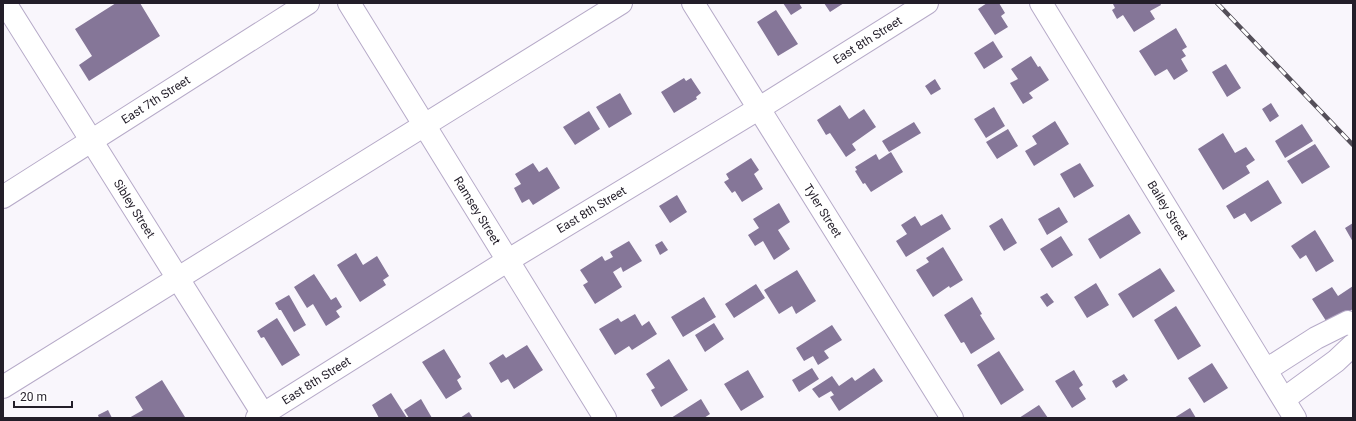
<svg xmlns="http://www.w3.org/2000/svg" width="1356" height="421" font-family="Roboto,sans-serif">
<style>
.building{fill:#857698}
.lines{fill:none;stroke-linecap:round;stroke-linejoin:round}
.minor-casing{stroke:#b6aac8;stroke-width:24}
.minor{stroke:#fff;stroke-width:22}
.rail-casing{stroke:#544f59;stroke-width:4.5}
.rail{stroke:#fff;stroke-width:3;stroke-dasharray:9;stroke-linecap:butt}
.labels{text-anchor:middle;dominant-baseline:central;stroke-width:3;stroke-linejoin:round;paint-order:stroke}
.street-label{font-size:12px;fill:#231e29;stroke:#fff}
</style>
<rect width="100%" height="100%" fill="#f9f6fc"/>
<path class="building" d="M116 3H140L160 36 89 81 79 65 92 56 75 29Z
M783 3H799L802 8 791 15Z
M824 3H844L830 12Z
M987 3H999L1005 13 1001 16 1008 27 995 35 978 9Z
M1115 3H1160L1161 5 1150 11 1155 19 1134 32 1123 15 1117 19 1112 10 1115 8 1113 4Z
M776 10 798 44 778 56 757 22Z
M1176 28 1187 47 1182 50 1186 56 1181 59 1188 71 1174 80 1167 69 1155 76 1139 51Z
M993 41 1003 57 984 69 974 53Z
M1031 56 1038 67 1040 66 1049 80 1029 93 1033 98 1023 104 1010 83 1018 79 1011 69Z
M1226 64 1241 88 1227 97 1212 72Z
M684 78 686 81 691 78 701 93 696 97 697 99 674 113 661 92Z
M935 79 941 89 931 95 925 86Z
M620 93 632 114 609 128 596 107Z
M1271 103 1279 116 1270 122 1262 109Z
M840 105 849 119 864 109 876 127 852 144 856 150 846 157 830 133 826 135 817 120Z
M994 107 1005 126 986 138 974 119Z
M589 111 600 129 575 145 563 127Z
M1055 121 1069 144 1034 166 1025 151 1037 144 1032 136Z
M914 122 921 133 889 152 882 141Z
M1302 124 1313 141 1285 158 1275 141Z
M1008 129 1018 146 997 159 986 142Z
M1223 133 1235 153 1246 147 1255 160 1246 166 1250 173 1223 190 1198 149Z
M1315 144 1330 167 1302 184 1287 161Z
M891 152 903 172 871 192 865 183 863 184 855 171 857 170 855 167 876 154 879 160Z
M751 158 759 170 754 174 763 189 742 202 735 191 732 193 724 182 729 179 726 174Z
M533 163 539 172 547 167 560 188 533 205 529 199 522 203 514 188 521 184 515 174Z
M1080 163 1094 186 1074 198 1060 174Z
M1268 180 1282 203 1251 222 1245 213 1234 219 1226 206Z
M677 195 687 212 670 223 659 206Z
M779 203 790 222 778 230 790 249 774 260 763 241 755 246 748 235 759 228 753 219Z
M1059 207 1068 222 1047 235 1038 219Z
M942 214 951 229 906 257 896 241 907 234 901 225 915 216 921 226Z
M1129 214 1141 233 1100 259 1088 239Z
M1002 218 1017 243 1004 251 989 226Z
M1353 223V242L1345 228Z
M1315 230 1334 261 1316 272 1306 255 1300 259 1291 246Z
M1061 236 1073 255 1052 268 1040 249Z
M629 241 642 261 623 272 621 267 613 272 622 287 595 304 583 285 588 282 580 270 602 256 605 261 613 257 610 252Z
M662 241 668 250 660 255 655 245Z
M943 247 963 280 950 288 949 286 933 297 916 270 929 262 926 258Z
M356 253 363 265 377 256 389 276 383 280 386 285 360 302 337 265Z
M1160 268 1175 291 1133 318 1118 294Z
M797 270 816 301 796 314 792 306 779 314 764 290Z
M314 274 331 300 336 297 342 307 336 311 340 317 326 326 313 304 307 308 294 287Z
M1096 283 1109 305 1087 318 1074 297Z
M756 284 765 298 734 318 725 304Z
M1353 286V309L1328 324 1312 299 1332 287 1338 296Z
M1047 293 1054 302 1047 307 1040 297Z
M289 295 306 325 294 332 281 310H279L275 303Z
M704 297 716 317 683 337 671 317Z
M972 297 982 314 980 315 995 339 971 354 964 342 961 343 944 315Z
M1176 306 1201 346 1178 360 1154 320Z
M635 314 642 326 649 321 657 334 632 350 629 346 615 355 599 329 618 318 621 322Z
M277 318 300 355 282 366 264 337 261 338 257 331Z
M714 323 724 339 705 352 695 335Z
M832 325 842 340 824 351 829 358 818 365 813 356 804 361 796 348Z
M527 345 543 370 514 389 508 379 501 383 489 363 503 354 506 358Z
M444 349 461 377 457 380 462 389 446 399 422 362Z
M999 351 1024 390 1001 405 977 365Z
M669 359 688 390 661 407 651 390 655 388 646 374Z
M1212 363 1228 388 1204 403 1188 378Z
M812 368 819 379 799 392 792 380Z
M874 368 883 381 839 411 830 397 834 395 831 391 819 398 812 389 832 376 839 386 852 377 855 381Z
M748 370 764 397 741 411 724 384Z
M1074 370 1083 385 1079 388 1086 399 1072 408 1055 381Z
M1124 374 1128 380 1116 388 1112 381Z
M162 380 185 417 129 418 143 410 135 397Z
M391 393 407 418H379L372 405Z
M421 399 432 418H409L404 410Z
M701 399 710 414 704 418H671Z
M1039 405 1048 418H1019Z
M1190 408 1196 418H1174Z
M108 410 112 418H99L98 415Z
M469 412 473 418H460Z"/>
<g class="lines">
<defs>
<g id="minor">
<path id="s1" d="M5 3 263 414"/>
<path id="s2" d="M349 3 605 418"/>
<path id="s3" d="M693 3 952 418"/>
<path id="s4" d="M1041 3 1295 418"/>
<path id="s5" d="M3 197 308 3"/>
<path d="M1266 370 1316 338 1348 322 1353 325"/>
<path d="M3 387 621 3"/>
<path d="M1284 399 1336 361 1353 345"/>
<path id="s6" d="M257 418 507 261 758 109 927 3"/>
</g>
</defs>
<use href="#minor" class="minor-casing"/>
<use href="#minor" class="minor"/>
<defs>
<path id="rail" d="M1217 3 1353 145"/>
</defs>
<use href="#rail" class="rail-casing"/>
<use href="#rail" class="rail"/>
</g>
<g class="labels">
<g class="street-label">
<text stroke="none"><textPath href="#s6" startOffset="718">East 8th Street</textPath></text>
<text stroke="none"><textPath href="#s5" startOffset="181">East 7th Street</textPath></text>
<text stroke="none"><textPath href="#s1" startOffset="243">Sibley Street</textPath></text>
<text stroke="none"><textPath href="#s6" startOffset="394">East 8th Street</textPath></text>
<text stroke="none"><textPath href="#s4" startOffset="243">Bailey Street</textPath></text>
<text stroke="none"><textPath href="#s2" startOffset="244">Ramsey Street</textPath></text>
<text stroke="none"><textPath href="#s3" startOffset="245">Tyler Street</textPath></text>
<text stroke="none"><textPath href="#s6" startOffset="70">East 8th Street</textPath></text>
</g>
</g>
<rect width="1356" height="421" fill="none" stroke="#231e29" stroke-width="8"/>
<path d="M14 401v6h58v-6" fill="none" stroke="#231e29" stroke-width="2"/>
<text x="20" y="401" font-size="12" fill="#231e29" stroke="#ffffff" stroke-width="3" paint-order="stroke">20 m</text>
</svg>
